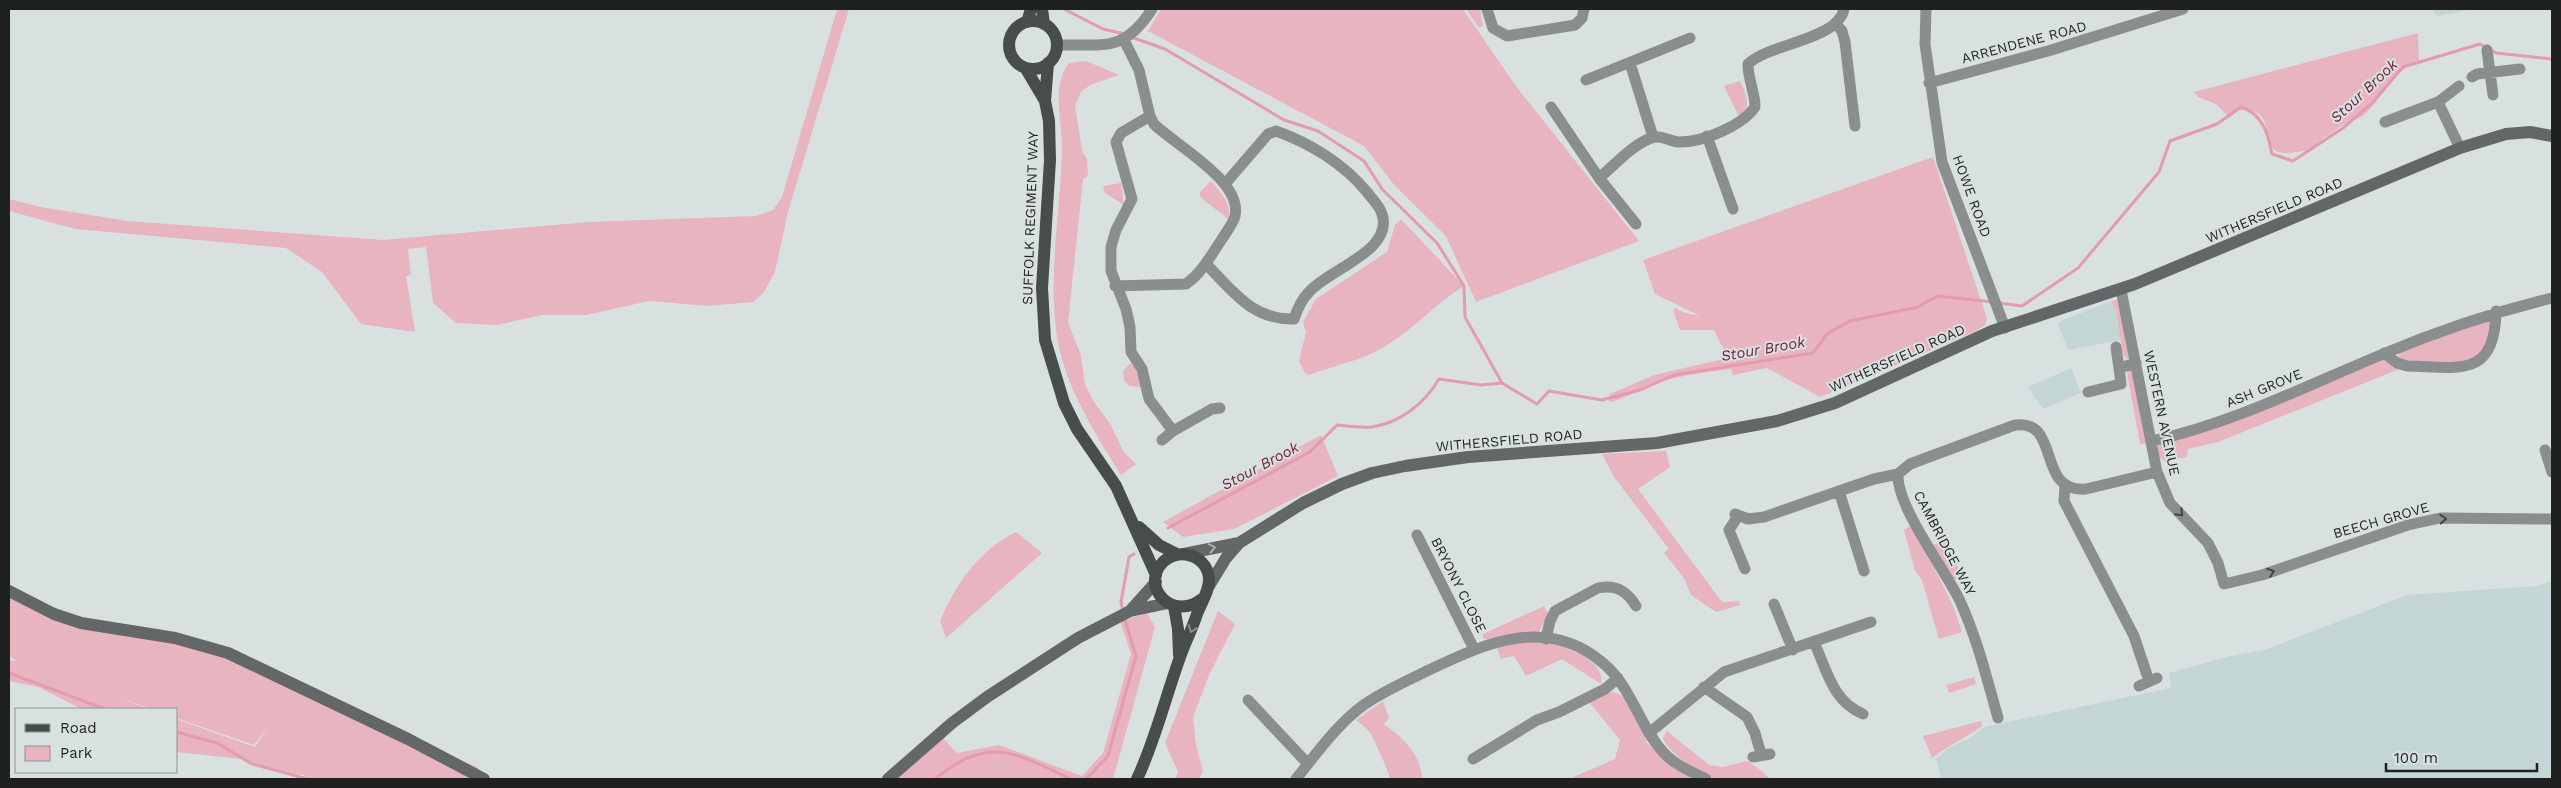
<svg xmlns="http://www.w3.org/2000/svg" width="2561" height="788" font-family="'Work Sans',sans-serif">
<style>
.built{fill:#c4d5d5}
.green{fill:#e8b4c0}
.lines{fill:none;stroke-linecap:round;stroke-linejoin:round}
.stream{stroke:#e59bae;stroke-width:3}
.street{stroke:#8b8e8e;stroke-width:11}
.secondary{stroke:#636767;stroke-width:12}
.primary{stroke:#474c4c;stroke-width:12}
.oneway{stroke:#454747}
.oneway2{stroke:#aab0b0}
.oneway3{stroke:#898f8f}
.labels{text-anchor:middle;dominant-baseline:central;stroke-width:4;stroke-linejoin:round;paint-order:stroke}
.street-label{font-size:14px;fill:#1f2121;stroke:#d9e0e0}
.water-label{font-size:15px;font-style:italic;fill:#74203e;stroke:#d9e0e0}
</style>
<rect width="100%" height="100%" fill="#d9e0e0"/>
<path class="built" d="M2431 9H2472L2437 16Z
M2111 301 2116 311 2121 340 2068 350 2058 324 2061 321Z
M2071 368 2081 393 2043 409 2028 387Z
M2552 581V779H1941L1936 759 1950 747 1969 739 1984 727 2171 688 2169 673 2226 657 2267 649 2407 595 2538 586Z"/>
<path class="green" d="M837 9H849L788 212 775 272 764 292 753 302 708 306 649 301 586 315H542L497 325 456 323 433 303 426 247 408 249 411 275 406 276 415 332 361 324 322 272 286 248 75 229 9 211V199L41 207 127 221 383 240 588 222 756 216 773 210 782 197Z
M1161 9H1463L1515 85 1639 241 1476 302 1446 236 1395 186 1364 146 1148 31Z
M1466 9H1480L1483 26 1479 28Z
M2418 33 2419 61C2393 70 2384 96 2365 114 2358 120 2349 121 2341 126 2336 129 2331 134 2325 137 2318 142 2312 150 2303 151 2295 152 2283 155 2276 151 2261 141 2276 103 2236 111L2230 118 2216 104 2198 97 2194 92Z
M1086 61 1119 75 1090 85 1081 92 1075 106 1082 151 1087 159 1088 176 1083 179 1068 323 1081 355 1085 384 1094 402 1111 425 1123 451 1136 464 1121 475C1093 430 1063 384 1056 330 1049 272 1060 210 1062 152 1063 122 1050 88 1069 63Z
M1740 81C1745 92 1754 110 1738 115L1724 86Z
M1933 157 1987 318 1985 325 1976 331 1820 397 1767 368 1733 375 1731 369C1707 372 1683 375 1660 382 1642 387 1627 399 1609 402L1610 394 1654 375 1728 358 1714 330H1680L1673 310 1676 308 1685 313 1700 316 1655 294 1643 260Z
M1211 181C1220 193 1233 203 1228 219L1200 197V192Z
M1121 183 1124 205 1105 193 1103 186Z
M1401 219 1464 286C1435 304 1413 330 1384 347 1361 361 1334 365 1309 375L1305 373 1299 361 1306 332 1303 322 1316 299 1387 252 1395 225Z
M2120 299 2129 359H2127L2123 355 2116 311 2111 301Z
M2491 320 2486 350 2469 363 2409 362 2397 358 2401 351Z
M2383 359 2402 368 2218 442 2188 449 2187 457 2164 461 2158 456V441Z
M1130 363 1136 368 1142 387 1129 386 1124 380 1123 372Z
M2129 368 2134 370 2147 437 2146 444H2140L2127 372Z
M1321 435 1338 476 1234 529 1183 537 1163 522Z
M1666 451 1670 467 1638 489 1722 602 1739 601 1740 605 1716 612 1691 595 1684 578 1664 553 1669 549 1614 477 1602 454Z
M1910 526C1930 561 1951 594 1962 632L1939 639 1922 580 1915 571 1904 530Z
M1016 532 1042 553 946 638 940 621C955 585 980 549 1016 532Z
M1944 540 1952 548 1961 578 1953 579 1931 546Z
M9 584 55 611 214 648 293 689 477 767 487 779H309L304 775 282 772 242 759 176 752V719L255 747 268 727 254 745 176 718V709H152L115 696 149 709H82L38 687 9 681V660L17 661 9 656Z
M1544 606 1548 614 1539 632 1488 640 1483 638V634Z
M1218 611 1235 624 1209 675 1193 717 1196 745 1203 771 1199 779H1175L1178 772 1165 743Z
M1147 613 1155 627 1113 779H896L943 738 957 753 999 745 1082 776 1103 753 1131 654 1120 621Z
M1541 640C1561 646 1606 658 1601 684L1562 659 1526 676 1514 656 1501 659 1496 645Z
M1974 677 1976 684 1949 693 1946 685Z
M1614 692 1625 698 1648 740 1646 742 1638 734 1639 736 1674 766 1694 779H1569L1615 759 1620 740 1590 703 1606 693 1609 695 1608 693Z
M1383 701 1389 718 1384 724C1403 738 1421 754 1422 779H1390C1388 770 1376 744 1371 734 1368 729 1361 724 1356 720Z
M1981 721 1982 726C1966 738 1948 745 1932 758L1923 736Z
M1667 731 1709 765 1723 767 1747 761 1762 771 1770 779C1753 779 1734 782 1718 779 1702 776 1668 753 1663 738Z"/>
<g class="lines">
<path class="stream" d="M1064 9 1103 29 1125 34
M1131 37 1165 49 1284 120 1318 131 1364 161 1382 189 1437 243 1464 286 1465 317 1502 383
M1999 303 2022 306 2078 268 2159 172 2170 141 2217 124 2241 107C2263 114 2268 134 2272 154L2293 161 2343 128 2373 102 2403 67 2480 44 2496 53 2552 59
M1168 528 1310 452 1337 425C1348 426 1361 428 1372 427 1400 423 1425 403 1439 379L1481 385 1502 383 1537 404 1549 391 1602 400 1640 390 1674 375 1813 353 1828 333 1850 321 1918 307 1937 296 1993 302
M1123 611 1121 602 1129 557 1134 554
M9 673 105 709
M176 732 217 743 252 764 308 779
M935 779C991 734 1014 753 1071 779
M1086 779 1108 756 1136 656 1124 617"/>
<path class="street" d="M1487 9 1493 28 1507 36 1575 25 1582 18 1584 9
M1926 9 1925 44 1942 162 2005 328
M1836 24 1842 31 1845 42 1855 126
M1058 45C1103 44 1124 53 1152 9
M2487 50 2493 95
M1630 63 1653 137
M2472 77 2477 74 2520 69
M1586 80 1690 38
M1929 83 2048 51 2183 9
M2438 102 2459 86
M1551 107 1599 178 1636 224
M1150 116 1121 133 1116 142 1132 199 1116 230 1111 247V271L1126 309 1130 327 1131 352 1142 369 1149 399 1173 431 1162 440
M2385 122 2438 102 2460 148
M1707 136 1733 209
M1599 178C1615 165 1632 145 1651 138 1662 134 1670 142 1680 142 1703 142 1742 126 1755 107 1755 92 1748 80 1748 64 1770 43 1838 40 1844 9
M1206 264C1233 291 1252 320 1294 319 1297 310 1302 299 1309 292 1329 269 1394 251 1382 214 1380 206 1372 199 1367 192 1344 164 1310 143 1276 131L1268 134 1225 184
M1115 286 1186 284C1202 273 1211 255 1222 239 1226 232 1233 224 1235 216 1243 181 1175 145 1154 124L1150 116 1139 70 1124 40
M2121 290 2157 472 2170 503 2208 543 2218 563 2224 584 2262 575 2408 525 2440 518 2552 519
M2116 347 2119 368
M2384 353 2397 363 2407 366C2459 367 2495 379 2496 311
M2088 392 2121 384 2119 368 2136 363
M1173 431 1212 409 1220 408
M2152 441C2233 423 2306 386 2383 354 2438 331 2494 312 2552 298
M2545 450 2552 472
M2065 486 2064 501 2134 636 2149 681
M1839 491 1864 571
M1735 514 1748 519 1764 517 1874 479 1898 474
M1738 516 1729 530 1745 569
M1417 535 1474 649
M1774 604 1793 650
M1546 639 1550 621 1555 611 1598 588C1616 584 1627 591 1636 606
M1814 642C1827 670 1832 701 1863 714
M2139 686 2157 678
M1704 687 1747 717 1755 733 1761 754
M1248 700 1308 764
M1998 718C1987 679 1977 638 1960 601 1946 571 1896 506 1898 474L1910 464 2015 425C2062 419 2035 493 2086 489L2157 472
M1649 733 1724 672 1871 622
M1753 757 1770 754
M1473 759 1537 720 1559 712 1605 689 1618 678
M1296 779C1317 753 1337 724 1365 704 1384 691 1408 680 1429 670 1485 643 1547 615 1603 663 1632 687 1639 726 1664 753 1675 765 1692 772 1706 779"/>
<path class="secondary" d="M1184 554 1239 543
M1209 586 1226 558 1239 543 1303 503 1342 484 1372 473 1405 466 1468 457 1657 443 1777 421 1835 403 1992 331 2135 284 2460 148 2506 134 2530 132 2552 136
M9 591 54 614 81 623 175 638 228 653 408 739 484 779
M1130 611 1156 582
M888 779 952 723 987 697 1078 638 1130 611 1168 603"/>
<path class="primary" d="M1042 9 1044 24
M1009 45a24 24 0 1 1 48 0a24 24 0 1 1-48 0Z
M1027 22 1031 9
M1048 63 1045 101 1049 121 1050 160 1042 288 1045 340 1064 403 1077 429 1116 486 1156 575
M1026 69 1045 101
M1139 527 1159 545 1177 554
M1174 606 1178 629 1179 655
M1137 779C1155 741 1165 699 1179 660 1184 644 1192 630 1197 614 1201 603 1210 590 1209 578 1208 566 1199 557 1188 555 1179 553 1169 556 1163 562 1139 587 1173 622 1202 599"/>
</g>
<defs><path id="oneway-chevron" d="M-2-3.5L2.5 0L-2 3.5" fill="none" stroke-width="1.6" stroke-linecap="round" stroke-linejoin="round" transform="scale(1.25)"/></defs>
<g class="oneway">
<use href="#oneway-chevron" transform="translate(2180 513) rotate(45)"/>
<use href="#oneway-chevron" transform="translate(2443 519) rotate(-4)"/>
<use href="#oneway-chevron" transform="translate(2271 572) rotate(-20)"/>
</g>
<use class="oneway2" href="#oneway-chevron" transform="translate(1212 548) rotate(-11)"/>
<use class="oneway3" href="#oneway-chevron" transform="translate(1192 629) rotate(110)"/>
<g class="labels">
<g class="street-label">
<text transform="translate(2024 42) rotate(-15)">ARRENDENE ROAD</text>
<text transform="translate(1972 196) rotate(70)">HOWE ROAD</text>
<text transform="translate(2274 210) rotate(-23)">WITHERSFIELD ROAD</text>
<text transform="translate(1030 218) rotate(-88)">SUFFOLK REGIMENT WAY</text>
<text transform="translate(1897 358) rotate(-24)">WITHERSFIELD ROAD</text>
<text transform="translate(2264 388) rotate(-22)">ASH GROVE</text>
<text transform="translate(2162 413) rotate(78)">WESTERN AVENUE</text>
<text transform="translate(1509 440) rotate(-5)">WITHERSFIELD ROAD</text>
<text transform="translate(2381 520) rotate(-16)">BEECH GROVE</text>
<text transform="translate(1945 543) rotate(62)">CAMBRIDGE WAY</text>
<text transform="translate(1459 585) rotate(63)">BRYONY CLOSE</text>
</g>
<g class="water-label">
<text transform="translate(2364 91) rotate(-43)">Stour Brook</text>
<text transform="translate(1763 349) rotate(-10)">Stour Brook</text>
<text transform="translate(1260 466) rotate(-28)">Stour Brook</text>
</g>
</g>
<rect width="2561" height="788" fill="none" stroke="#1f2121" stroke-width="20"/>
<rect x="15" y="708" width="162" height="65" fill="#d9e0e0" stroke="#8f9494"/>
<rect x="25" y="724" width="25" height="8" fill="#474c4c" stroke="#8f9494"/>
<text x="60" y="733" font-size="15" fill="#1f2121">Road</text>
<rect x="25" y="746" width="25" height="15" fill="#e8b4c0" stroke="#8f9494"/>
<text x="60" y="758" font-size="15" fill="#1f2121">Park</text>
<path d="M2386 763v8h151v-8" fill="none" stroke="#1f2121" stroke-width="2.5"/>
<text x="2394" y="763" font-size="15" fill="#1f2121" stroke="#d9e0e0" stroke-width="4" paint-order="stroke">100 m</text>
</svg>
